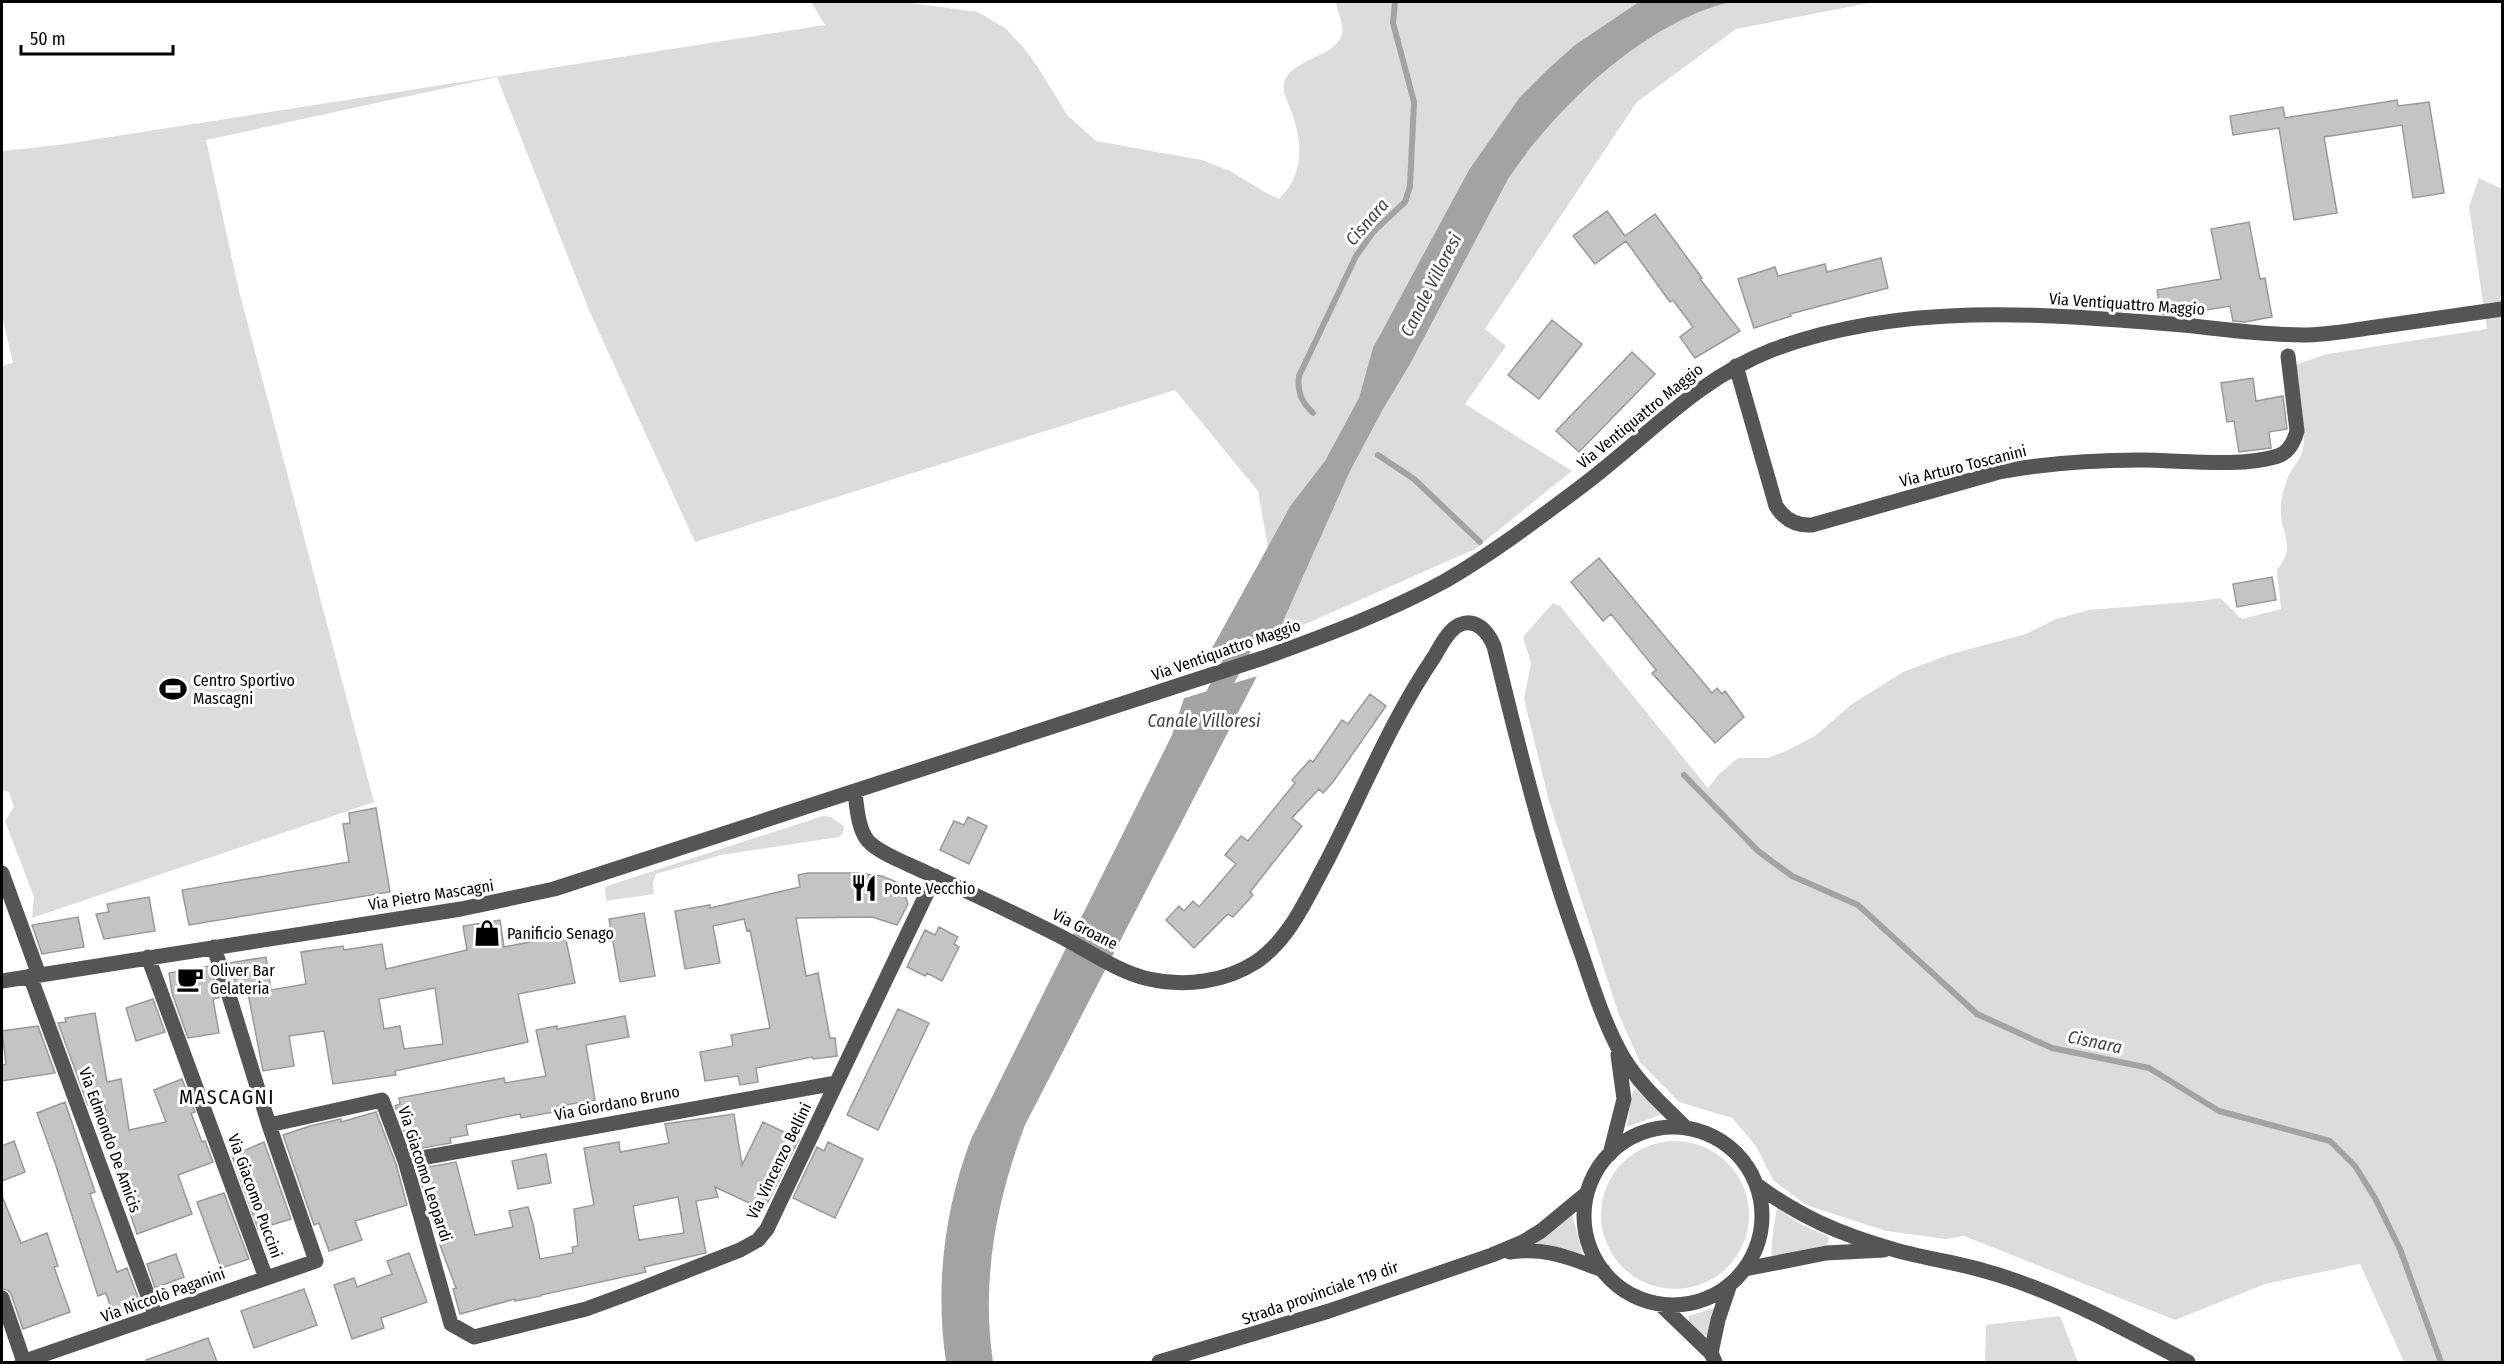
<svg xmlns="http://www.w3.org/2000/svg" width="2504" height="1364" font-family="'Fira Sans Condensed',sans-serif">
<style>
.green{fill:#dcdcdc}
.water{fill:#a3a3a3}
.pier{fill:#fff}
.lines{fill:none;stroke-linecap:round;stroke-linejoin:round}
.stream{stroke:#a3a3a3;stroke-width:6}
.canal{stroke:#a3a3a3;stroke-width:21}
.building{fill:#c4c4c4;stroke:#999;stroke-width:1.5;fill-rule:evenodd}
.minor{stroke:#555;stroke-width:15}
.labels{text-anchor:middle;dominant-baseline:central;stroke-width:6;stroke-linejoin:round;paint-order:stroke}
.street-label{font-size:16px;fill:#000;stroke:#fff}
.poi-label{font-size:16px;fill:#000;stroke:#fff;text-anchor:start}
.water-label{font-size:18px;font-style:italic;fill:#444;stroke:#fff}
.quarter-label{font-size:20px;letter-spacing:1.5px;fill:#000;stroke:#fff}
</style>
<rect width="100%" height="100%" fill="#fff"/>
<path class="green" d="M811 2H903L978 12 1005 28 1023 47 1037 66 1068 116 1096 141 1202 160 1230 171 1263 191 1279 199C1304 175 1303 145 1292 113 1289 103 1279 89 1286 78 1297 58 1339 55 1342 33 1344 24 1337 12 1336 2H1874L1736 29 1637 102 1485 329 1506 346 1465 404 1572 471 1475 549 1283 634 1258 491 1175 390 695 542 589 310 497 77 206 140 239 291 374 802 32 918 34 897 5 821 14 807 9 792 2 790V366L13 363 2 316V151L59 145 825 25Z
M2479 178 2502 189V1362H2404L2360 1264 2265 1284 2175 1320 1964 1236 1946 1239 1886 1231 1806 1205 1773 1180 1756 1146 1732 1118 1679 1102 1640 1062 1619 1015 1549 801 1524 699 1531 663 1523 637 1553 603 1560 606 1708 788 1719 774 1738 758H1767L1786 751 1815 736 1852 704 1903 672 1951 654 2026 634 2056 619 2089 610 2201 601 2220 598 2242 619 2281 609 2277 570C2298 543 2280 536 2281 509 2281 498 2284 487 2288 477 2292 468 2302 458 2303 448 2307 420 2297 393 2295 365L2327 354 2487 329 2469 207Z
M823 816 831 817 844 826 843 833 839 837 721 855 656 874 653 882 654 894 606 901 605 888 610 885Z
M1635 1089 1661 1111 1660 1115 1627 1127 1632 1094Z
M1601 1215a74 74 0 1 1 148 0a74 74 0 1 1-148 0Z
M1777 1208 1802 1225 1827 1236 1829 1239 1827 1245 1772 1256C1770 1251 1775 1217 1777 1208Z
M1572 1214 1583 1256 1534 1246 1535 1240Z
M1714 1308 1708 1335 1702 1336 1689 1321 1688 1316Z
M2060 1316 2078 1362H1985L1986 1325Z"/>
<path class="water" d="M1639 2H1730C1644 23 1556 107 1508 179L1410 364 1383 409 1350 471 1276 637 1206 659 1291 505 1325 461 1359 398 1373 348 1469 170 1520 97 1545 72 1575 45Z
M1257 676 1025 1125C996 1202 981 1280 993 1362H946C935 1286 944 1211 971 1139L1172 735 1184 698Z"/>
<path class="pier" d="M1276 637 1274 640 1205 662 1206 659Z
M1258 673 1257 676 1184 698 1186 694Z"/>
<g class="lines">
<path class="stream" d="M1313 413C1301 401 1297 392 1299 376L1356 256 1374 231 1405 202 1410 186 1414 102 1393 23 1395 2
M1378 455 1414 479 1480 542
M1684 775 1758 851 1792 876 1858 905 1977 1014 2052 1048 2149 1068 2219 1111 2330 1141 2355 1166 2375 1198 2400 1249 2441 1362"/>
<path class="canal" d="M1208 711 1253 624"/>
</g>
<path class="building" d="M2397 100 2398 106 2429 102 2444 193 2413 198 2402 125 2324 137 2337 213 2294 220 2279 128 2233 135 2230 116 2283 107 2285 118Z
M1607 211 1625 236 1655 214 1702 278 1700 279 1740 331 1695 358 1680 337 1693 327 1673 300 1670 302 1626 241 1595 264 1573 236Z
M2249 222 2260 279 2265 278 2272 317 2245 322 2233 321 2230 306 2176 315 2161 314 2157 290 2221 279 2211 229Z
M1881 258 1888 288 1790 314 1791 316 1754 328 1738 279 1775 267 1778 276 1825 264 1827 272Z
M1552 320 1582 344 1539 399 1508 375Z
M1632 352 1655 374 1579 452 1556 431Z
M2253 378 2256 401 2283 396 2287 429 2269 432 2271 448 2239 452 2234 421 2227 422 2221 383Z
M1599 558 1712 693 1717 688 1722 694 1725 691 1744 717 1715 743 1652 673 1656 670 1611 614 1603 621 1571 582Z
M2272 577 2276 600 2237 607 2233 584Z
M1370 694 1386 706 1333 782 1323 793 1319 789 1292 818 1302 826 1250 892 1253 895 1233 917 1228 914 1194 948 1166 920 1179 906 1184 911 1193 901 1199 907 1236 864 1225 855 1241 836 1248 841 1295 783 1292 780 1310 760 1313 762 1342 720 1348 724Z
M376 808 390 892 189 925 182 890 349 862 343 824 350 823 349 813Z
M968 817 987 826 969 864 940 850 954 821 964 825Z
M808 873H856L882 876 901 884 908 904 897 925 872 917 796 918 806 976 818 973 830 1038H835L837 1056 813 1059 812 1057 756 1068 758 1082 740 1085 738 1076 705 1081 700 1052 733 1046 731 1035 770 1028 750 930 747 931 744 919 713 926 720 963 685 969 675 911 710 905V908L800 887 798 875Z
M149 897 155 931 104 939 96 914 109 912 107 904Z
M644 913 655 976 620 982 609 919Z
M78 917 84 947 42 954 32 925Z
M500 920 504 947 565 935 575 983 518 994 528 1042 395 1071 396 1075 333 1084 324 1031 289 1036 294 1066 263 1071 248 993 239 995 229 963 266 957 271 990 306 984 301 952 343 946 344 950 382 944 386 969 467 950 463 926ZM435 988 443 1044 404 1049 400 1026 384 1029 379 999Z
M939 927 958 937 954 944 959 947 942 981 927 973 925 976 907 967 925 930 935 935Z
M210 966 219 998 213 999 219 1033 188 1038 172 993 169 973Z
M153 999 165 1032 136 1041 126 1008Z
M898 1009 929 1023 878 1130 847 1115Z
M95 1013 107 1082 121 1079 129 1130 166 1122 154 1090 182 1079 195 1112 191 1113 202 1142 205 1141 213 1162 178 1175 192 1214 137 1234 130 1213 138 1211 110 1133 104 1102 88 1105 58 1023 66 1022 65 1018Z
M625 1016 629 1037 586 1045 595 1100 553 1107 554 1112 521 1118 520 1114 466 1125 468 1135 450 1138 451 1143 411 1150 395 1106 400 1104 399 1098 504 1078 505 1083 546 1076 536 1030 557 1026V1029Z
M38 1026 55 1073 2 1081V1065L6 1064 2 1031Z
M65 1102 95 1192 90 1194 117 1272 127 1268 141 1305 113 1315 106 1293 98 1296 55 1163 37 1113Z
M376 1112 396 1164 407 1205 355 1221 362 1240 329 1251 319 1223 314 1225 283 1135 310 1126 341 1119V1122Z
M734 1114 742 1165 763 1122 799 1139 764 1210 715 1187 718 1197 696 1201 706 1253 644 1267 646 1272 541 1295V1296L515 1301V1299L460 1314 453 1289 456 1288 440 1245 417 1169 456 1162 475 1235 513 1227 509 1211 528 1207 533 1224 540 1259 573 1253 572 1247 578 1246 574 1209 594 1205 584 1148 619 1142 620 1152 669 1143 665 1124ZM678 1197 684 1233 639 1240 633 1206Z
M14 1141 25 1172 2 1181V1146Z
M264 1142 291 1219 258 1229 232 1156Z
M828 1142 863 1159 835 1218 793 1198 817 1147 824 1151Z
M546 1154 551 1183 518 1189 512 1161Z
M224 1193 249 1259 221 1268 197 1202Z
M2 1196 21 1243 47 1233 58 1266 54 1267 70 1312 23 1329 11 1294 8 1290 2 1289Z
M409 1253 427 1302 381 1318 384 1328 352 1339 334 1285 354 1278 357 1287 392 1274 387 1261Z
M176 1254 184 1277 155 1288 147 1264Z
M304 1289 317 1325 254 1348 241 1311Z
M208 1338 217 1362H146V1360Z"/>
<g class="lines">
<path class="minor" d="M1736 366 1776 506C1784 519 1796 526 1812 525L1999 472C2046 463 2094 460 2141 460 2181 460 2240 468 2278 456 2289 452 2294 442 2297 431L2288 356
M855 793C857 808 858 829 868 841 880 854 909 864 925 872 969 892 1014 913 1058 935 1087 950 1118 972 1149 979 1185 987 1225 982 1256 962 1291 938 1307 897 1327 861 1362 793 1391 720 1434 657 1440 647 1448 630 1459 625 1476 617 1488 632 1494 646 1519 749 1544 851 1581 952 1593 987 1604 1024 1623 1057 1639 1084 1664 1106 1686 1128
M2 873 39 975
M148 957 266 1278
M30 976 155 1315
M2 981 461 909 554 889 1266 657C1327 635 1388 612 1445 581 1493 553 1538 519 1582 486 1646 438 1697 379 1772 350 1903 301 2047 314 2183 325 2223 329 2263 335 2303 335 2328 335 2352 330 2376 327 2418 321 2460 315 2502 309
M269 1125 382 1100 405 1161 451 1324 474 1337 586 1309 635 1291 740 1250 758 1240 767 1229 935 876
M1584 1216a89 89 0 1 1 178 0a89 89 0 1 1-178 0Z
M1610 1154 1624 1099 1618 1055
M405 1161 836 1083
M1757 1185C1800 1217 1840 1234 1892 1249 1922 1258 1954 1262 1985 1271 2057 1291 2122 1328 2188 1362
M1510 1252C1547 1247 1569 1258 1603 1270
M1745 1269 1826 1253 1884 1250
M2 1298 24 1362
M1660 1304 1711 1353 1715 1362
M1711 1353 1718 1320 1730 1284
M22 1362 316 1261 269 1125 214 947
M1159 1362 1329 1311 1492 1255 1523 1242 1541 1231 1587 1193"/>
</g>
<defs>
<symbol id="stadium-bare" viewBox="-9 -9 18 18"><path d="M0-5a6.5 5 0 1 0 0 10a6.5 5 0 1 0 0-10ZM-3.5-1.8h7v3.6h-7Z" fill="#000" stroke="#fff" stroke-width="2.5" paint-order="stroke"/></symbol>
<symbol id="restaurant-bare" viewBox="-9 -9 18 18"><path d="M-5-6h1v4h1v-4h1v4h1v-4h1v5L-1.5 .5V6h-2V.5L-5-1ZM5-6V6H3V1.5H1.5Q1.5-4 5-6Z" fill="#000" stroke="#fff" stroke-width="2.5" paint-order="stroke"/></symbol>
<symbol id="shop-bare" viewBox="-9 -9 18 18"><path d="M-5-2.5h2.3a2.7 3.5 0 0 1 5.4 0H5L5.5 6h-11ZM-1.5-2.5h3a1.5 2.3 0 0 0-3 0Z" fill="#000" stroke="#fff" stroke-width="2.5" paint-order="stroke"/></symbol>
<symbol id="cafe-bare" viewBox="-9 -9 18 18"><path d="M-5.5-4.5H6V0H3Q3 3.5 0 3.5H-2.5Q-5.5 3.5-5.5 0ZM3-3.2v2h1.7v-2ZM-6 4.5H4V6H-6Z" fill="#000" stroke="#fff" stroke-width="2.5" paint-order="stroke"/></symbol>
</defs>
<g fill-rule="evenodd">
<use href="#stadium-bare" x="154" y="670" width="38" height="38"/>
<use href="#restaurant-bare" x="845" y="869" width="38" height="38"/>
<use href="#shop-bare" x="468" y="914" width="38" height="38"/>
<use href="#cafe-bare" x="171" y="960" width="38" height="38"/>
</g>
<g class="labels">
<g class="street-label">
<text transform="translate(2127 304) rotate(4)">Via Ventiquattro Maggio</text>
<text transform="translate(1640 416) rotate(-39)">Via Ventiquattro Maggio</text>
<text transform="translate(1963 466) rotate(-14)">Via Arturo Toscanini</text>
<text transform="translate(1226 650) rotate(-19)">Via Ventiquattro Maggio</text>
<text transform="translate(431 895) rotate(-9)">Via Pietro Mascagni</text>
<text transform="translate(1085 929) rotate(27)">Via Groane</text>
<text transform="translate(617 1103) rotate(-11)">Via Giordano Bruno</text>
<text transform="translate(110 1140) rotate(70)">Via Edmondo De Amicis</text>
<text transform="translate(779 1161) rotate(-64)">Via Vincenzo Bellini</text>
<text transform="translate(425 1174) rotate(72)">Via Giacomo Leopardi</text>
<text transform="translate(255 1196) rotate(70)">Via Giacomo Puccini</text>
<text transform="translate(1320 1293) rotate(-19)">Strada provinciale 119 dir</text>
<text transform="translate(163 1295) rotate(-20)">Via Niccolò Paganini</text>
</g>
<g class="poi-label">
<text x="193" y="680">Centro Sportivo<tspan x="193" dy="18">Mascagni</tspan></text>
<text x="884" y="888">Ponte Vecchio</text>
<text x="507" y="933">Panificio Senago</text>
<text x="210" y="970">Oliver Bar<tspan x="210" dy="18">Gelateria</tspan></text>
</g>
<g class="water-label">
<text transform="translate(1367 222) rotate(-49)">Cisnara</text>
<text transform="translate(1431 285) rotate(-63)">Canale Villoresi</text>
<text x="1204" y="721">Canale Villoresi</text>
<text transform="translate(2095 1042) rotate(12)">Cisnara</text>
</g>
<g class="quarter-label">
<text x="227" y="1097">MASCAGNI</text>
</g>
</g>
<rect width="2504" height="1364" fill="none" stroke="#000000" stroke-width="6"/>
<path d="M21 45v9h152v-9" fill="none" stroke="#000000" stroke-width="3"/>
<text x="30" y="45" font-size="18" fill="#000000" stroke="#ffffff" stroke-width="4.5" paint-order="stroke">50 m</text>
</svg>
